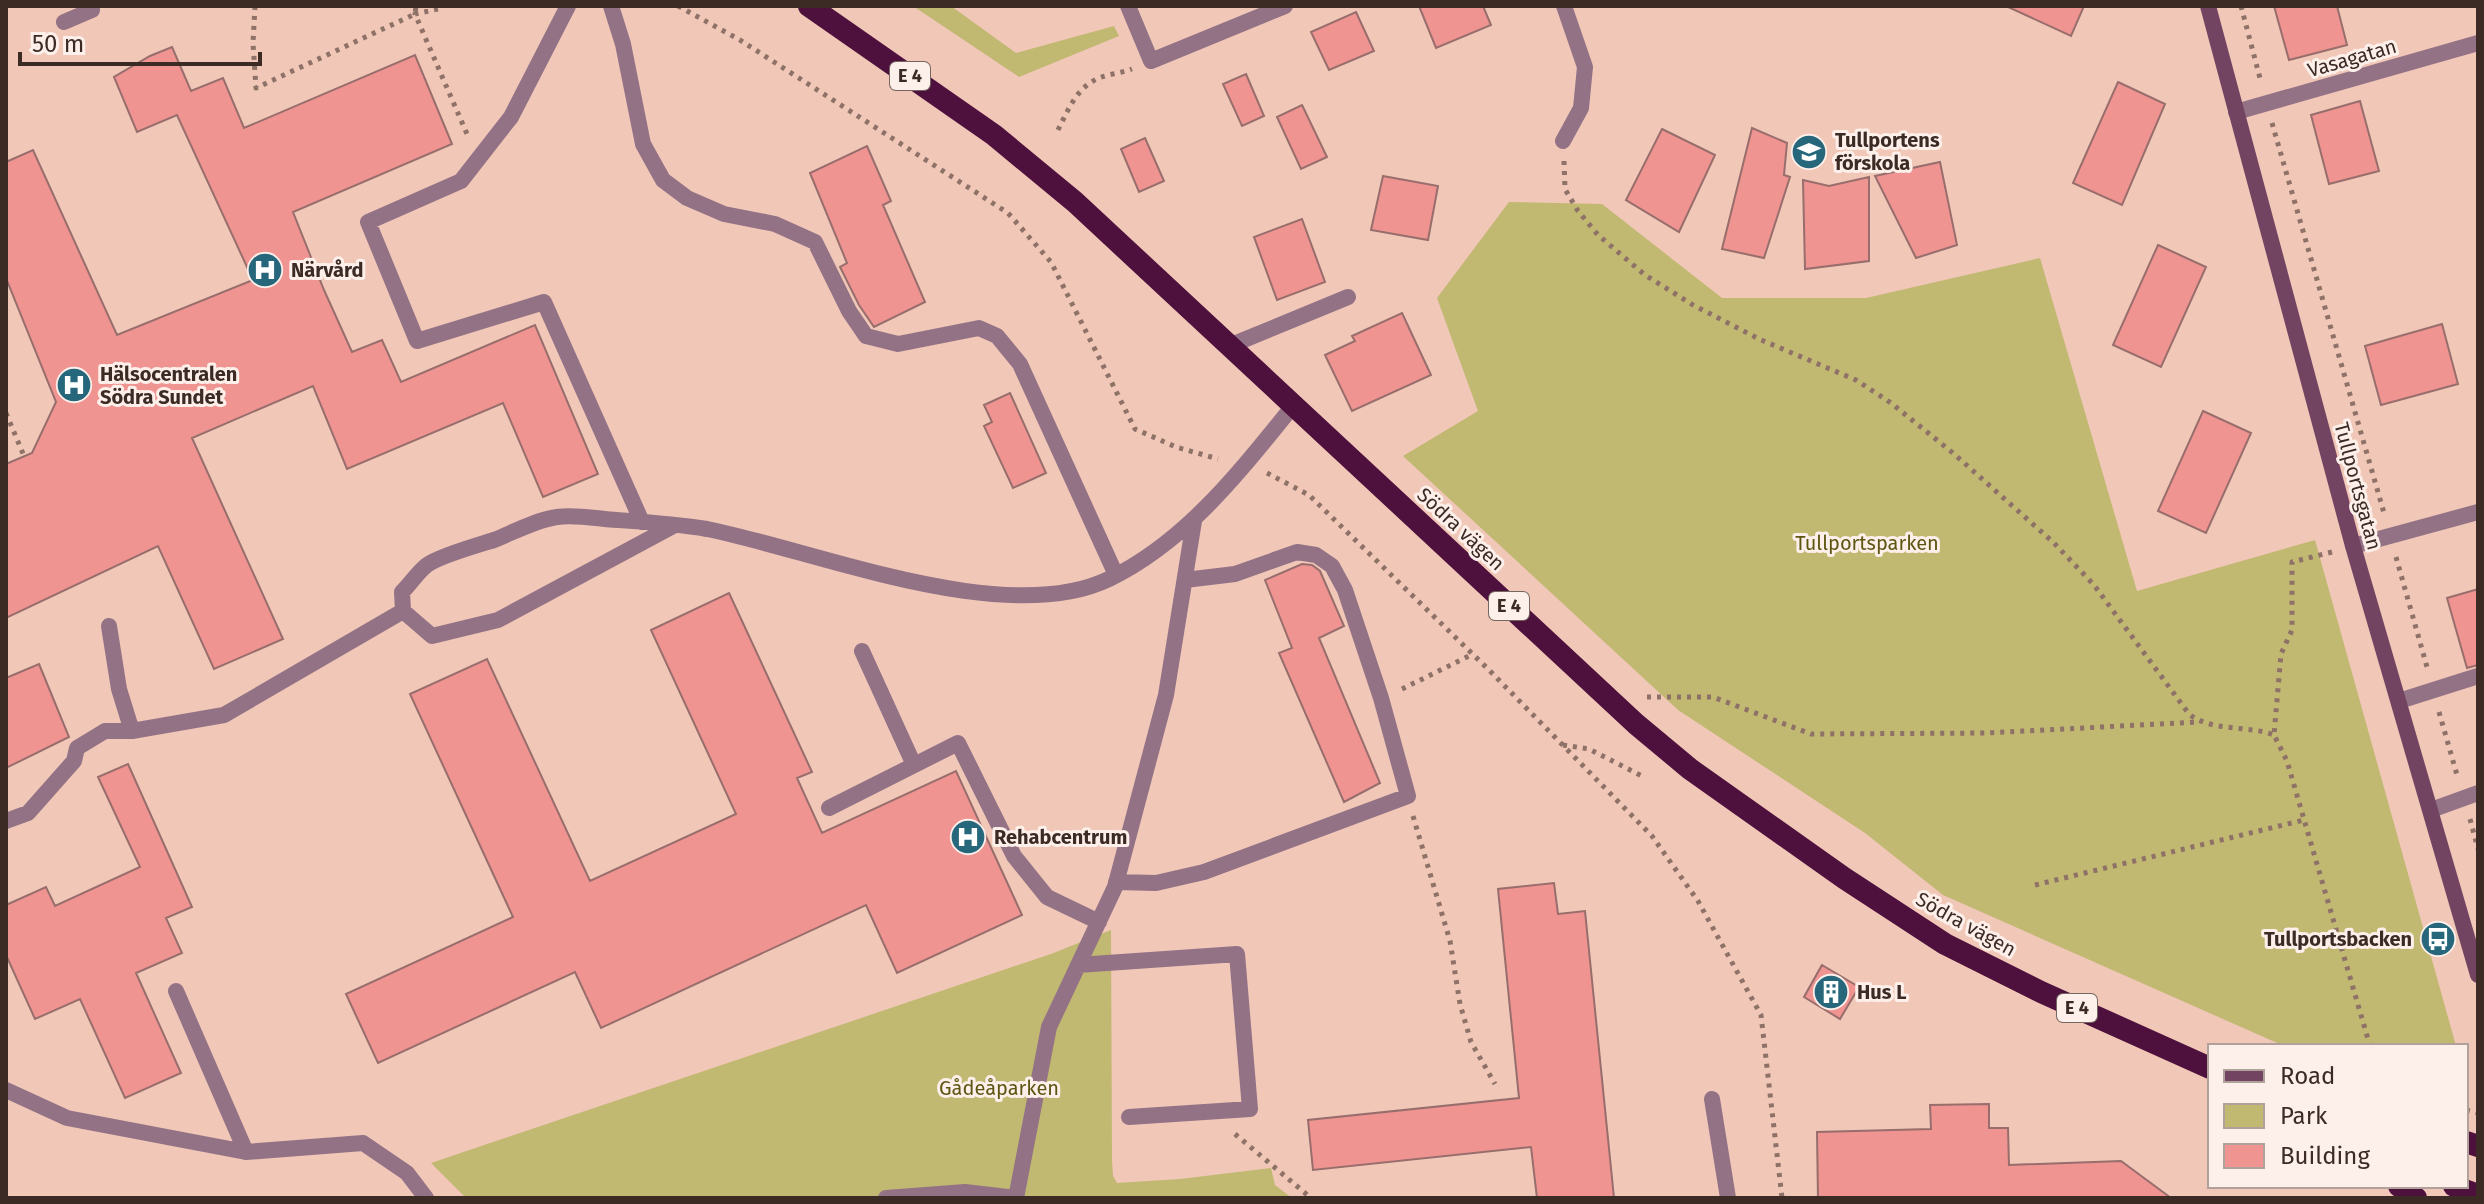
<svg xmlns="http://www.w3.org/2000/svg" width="2484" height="1204" font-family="'Fira Sans',sans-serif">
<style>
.green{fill:#c1b872}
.building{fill:#f09492;stroke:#986e6c;stroke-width:2}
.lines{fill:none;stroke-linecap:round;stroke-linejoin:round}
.path{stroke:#8e7167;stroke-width:5;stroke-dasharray:4 6;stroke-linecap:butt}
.service{stroke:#937286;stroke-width:16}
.minor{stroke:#937286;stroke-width:16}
.secondary{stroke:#724461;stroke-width:16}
.trunk{stroke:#4e113d;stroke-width:22}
.labels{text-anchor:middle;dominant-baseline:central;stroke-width:6;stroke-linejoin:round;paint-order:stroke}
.shield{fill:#fdefea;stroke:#766660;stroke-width:2}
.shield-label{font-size:18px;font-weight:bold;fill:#3c2b25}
.street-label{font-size:20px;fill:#3c2b25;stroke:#fdefea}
.poi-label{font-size:20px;font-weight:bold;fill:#3c2b25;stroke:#fdefea;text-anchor:start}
.park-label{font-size:20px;fill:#5e5512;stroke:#fdefea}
</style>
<rect width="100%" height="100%" fill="#f1c7b7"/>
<path class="green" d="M913 6H951L1016 53 1114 26 1119 36 1019 77Z
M1509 202 1602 204 1722 298H1866L2040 258 2137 591 2315 540 2456 1046H2284L1943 895 1865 833 1678 710 1403 456 1478 411 1437 298Z
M1111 930 1112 1160 1113 1176 1117 1183 1180 1179 1271 1168 1275 1185 1292 1198H466L431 1163 1051 954Z"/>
<path class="building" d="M1419 6H1483L1491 25 1436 48Z
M2006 6H2084L2071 36Z
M2274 6H2337L2347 45 2289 60Z
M1356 12 1374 51 1329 70 1311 32Z
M172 47 191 91 223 78 244 128 415 55 452 144 293 212 324 290 352 352 382 340 401 382 535 325 598 474 543 497 503 403 347 469 313 386 192 438 283 639 214 669 158 546 6 618V464L32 453 56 402 6 278V162L33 150 117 335 253 280 177 115 137 132 114 77 150 56Z
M1246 74 1264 116 1242 126 1223 84Z
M2118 82 2165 104 2122 205 2073 183Z
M2360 101 2379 171 2329 184 2311 115Z
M1302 105 1327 157 1301 169 1277 117Z
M1752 128 1787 143 1784 175 1790 177 1764 258 1722 249Z
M1662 129 1715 155 1679 232 1626 200Z
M1145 138 1164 181 1139 192 1121 149Z
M867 146 891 201 883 205 925 302 874 327 859 305 840 267 847 263 810 173Z
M1940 162 1957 245 1916 258 1875 176Z
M1383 176 1438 186 1428 240 1371 230Z
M1869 177V261L1805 269 1803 180 1829 186Z
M1302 219 1325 282 1277 300 1254 237Z
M2158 245 2206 267 2161 367 2113 345Z
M1402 313 1431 375 1352 411 1325 355 1355 341 1352 336Z
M2442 324 2458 384 2381 405 2365 346Z
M1010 393 1046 473 1013 488 984 426 992 422 984 405Z
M2203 411 2251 433 2206 533 2158 511Z
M1302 564 1312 565 1320 571 1344 626 1319 638 1380 783 1344 802 1279 653 1292 648 1265 580Z
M2478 589V665L2467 668 2447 598Z
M729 593 812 772 797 778 822 833 956 771 1022 915 897 973 866 905 601 1028 575 972 378 1063 346 994 513 917 410 694 487 659 590 881 736 814 651 630Z
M39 664 69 737 6 768V678Z
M128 764 192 907 166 918 182 953 136 973 181 1073 125 1098 80 999 35 1019 6 955V905L46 887 55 906 140 867 98 777Z
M1554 883 1558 914 1585 911 1614 1198H1537L1531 1147 1313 1170 1308 1120 1519 1098 1498 889Z
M1822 965 1859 987 1840 1019 1804 997Z
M1989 1104V1128H2008L2009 1165 2121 1161 2171 1198H1818L1817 1132 1931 1129 1930 1105Z"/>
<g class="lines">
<path class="path" d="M255 6 253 43 256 88 415 14 416 6
M678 6 740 40 1008 213 1051 262 1135 429 1176 447 1218 459
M2241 6 2261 82
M438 9 415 14 467 134
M2272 123 2384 513
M1058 130C1068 110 1077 87 1099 78 1109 74 1121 73 1132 69
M1564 161 1565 189 1578 211 1598 235 1645 275 1693 305 1759 339 1856 380 1891 403 1953 453 2054 543 2094 585 2189 714C2211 732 2248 725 2274 735
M6 413 24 456
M1267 473 1309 495 1488 669 1652 836 1698 901 1761 1015 1782 1198
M2332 552 2292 562V630L2281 654 2274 735 2287 761 2370 1046
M2396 557 2427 667
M1402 689 1473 654
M1647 697H1713L1811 734 1987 733 2198 722
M2439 712 2457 775
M1563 745 1589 749 1642 776
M1413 816 1450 941 1460 1004 1471 1042 1495 1084
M2470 819 2478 849
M2035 885 2304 820
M2466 1110 2478 1113
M1235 1134 1311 1198"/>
<path class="service" d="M568 6 511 117 461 181 368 222 417 341 544 302 642 522
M611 6 623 44 643 144 663 180 687 198 724 214 775 224 815 242 849 311 866 336 898 344 979 328 997 336 1020 364 1116 575
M64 22 92 10
M1229 346 1348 297
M675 525 498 620 432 636 403 611 402 592C410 584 418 572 427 565 439 556 478 545 494 540 514 532 536 520 557 517 575 514 599 519 617 520 647 522 678 524 707 529 817 551 1005 629 1109 579 1187 541 1240 471 1293 406
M109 626 119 689 132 731
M862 651 914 765
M2399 701 2478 676
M829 808 958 743 1014 856 1047 897 1099 922
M2431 810 2478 793
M6 821 28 813 74 761 77 748 105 731H132L224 715 403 611
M1116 882 1156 883 1204 872 1408 796 1381 698 1345 590 1332 566 1316 555 1297 552 1235 574 1185 580
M1078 965 1237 954 1250 1109 1129 1117
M176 991 246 1152
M6 1090 67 1118 246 1152 363 1143 407 1173 426 1198
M1712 1099 1728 1198
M886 1198 965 1192 1016 1198 1049 1027 1115 887 1166 695 1194 521"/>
<path class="minor" d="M1128 6 1151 61 1285 6
M2236 112 2478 43
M1563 141 1581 108 1585 67 1564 6
M2353 546 2478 512"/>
<path class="secondary" d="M2208 6 2353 546 2478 975"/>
<path class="trunk" d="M809 6 994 135 1075 202 1636 724 1690 769 1844 878 1945 944 2041 992 2210 1068
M2466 1142 2478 1146
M2399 1186 2416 1198
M2454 1186 2478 1195"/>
</g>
<defs>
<symbol id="school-disc" viewBox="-11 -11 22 22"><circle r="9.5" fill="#27677b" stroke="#fdefea"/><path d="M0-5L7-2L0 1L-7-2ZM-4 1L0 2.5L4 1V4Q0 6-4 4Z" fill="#fff"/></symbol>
<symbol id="hospital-disc" viewBox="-11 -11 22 22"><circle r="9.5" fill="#27677b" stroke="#fdefea"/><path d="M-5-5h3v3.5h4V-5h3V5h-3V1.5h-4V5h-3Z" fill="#fff"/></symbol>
<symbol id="bus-disc" viewBox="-11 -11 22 22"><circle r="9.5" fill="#27677b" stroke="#fdefea"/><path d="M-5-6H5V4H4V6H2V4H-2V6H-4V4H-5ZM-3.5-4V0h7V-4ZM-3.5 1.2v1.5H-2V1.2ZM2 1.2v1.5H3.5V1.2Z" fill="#fff"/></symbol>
<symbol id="building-disc" viewBox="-11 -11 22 22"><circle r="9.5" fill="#27677b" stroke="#fdefea"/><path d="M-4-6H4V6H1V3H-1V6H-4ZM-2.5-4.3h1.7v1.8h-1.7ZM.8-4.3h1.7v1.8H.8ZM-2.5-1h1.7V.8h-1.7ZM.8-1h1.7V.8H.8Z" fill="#fff"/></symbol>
</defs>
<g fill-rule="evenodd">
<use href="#school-disc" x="1789" y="132" width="40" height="40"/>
<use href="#hospital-disc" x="245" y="250" width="40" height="40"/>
<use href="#hospital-disc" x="54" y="365" width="40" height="40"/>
<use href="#hospital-disc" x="948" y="817" width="40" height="40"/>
<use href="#bus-disc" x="2418" y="919" width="40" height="40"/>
<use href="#building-disc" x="1811" y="972" width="40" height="40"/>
</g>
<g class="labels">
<g class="shield">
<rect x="890" y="62" width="40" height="28" rx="6"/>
<rect x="1489" y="592" width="40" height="28" rx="6"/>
<rect x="2057" y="994" width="40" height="28" rx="6"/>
</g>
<g class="shield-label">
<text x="910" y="76">E 4</text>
<text x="1509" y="606">E 4</text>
<text x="2077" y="1008">E 4</text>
</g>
<g class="street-label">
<text transform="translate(2352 58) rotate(-16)">Vasagatan</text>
<text transform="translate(2358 486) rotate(75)">Tullportsgatan</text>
<text transform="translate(1461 529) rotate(43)">Södra vägen</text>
<text transform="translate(1966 924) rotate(29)">Södra vägen</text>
</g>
<g class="poi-label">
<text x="1835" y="140">Tullportens<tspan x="1835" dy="23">förskola</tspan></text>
<text x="291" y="270">Närvård</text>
<text x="100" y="374">Hälsocentralen<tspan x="100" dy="23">Södra Sundet</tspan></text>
<text x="994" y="837">Rehabcentrum</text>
<text x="2412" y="939" text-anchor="end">Tullportsbacken</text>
<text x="1857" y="992">Hus L</text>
</g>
<g class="park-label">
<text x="1867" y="543">Tullportsparken</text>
<text x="999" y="1088">Gådeåparken</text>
</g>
</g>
<rect width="2484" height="1204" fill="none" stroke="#3c2b25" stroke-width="16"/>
<rect x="2208" y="1044" width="260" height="144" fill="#fdefea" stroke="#b0a19b" stroke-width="2"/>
<rect x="2224" y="1070" width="40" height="12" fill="#724461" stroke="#b0a19b" stroke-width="2"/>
<text x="2280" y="1084" font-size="24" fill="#3c2b25">Road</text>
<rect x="2224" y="1104" width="40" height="24" fill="#c1b872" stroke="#b0a19b" stroke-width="2"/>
<text x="2280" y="1124" font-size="24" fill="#3c2b25">Park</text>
<rect x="2224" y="1144" width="40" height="24" fill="#f09492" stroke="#b0a19b" stroke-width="2"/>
<text x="2280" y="1164" font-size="24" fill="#3c2b25">Building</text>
<path d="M20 52v12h240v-12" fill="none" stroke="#3c2b25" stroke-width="4"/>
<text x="32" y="52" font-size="24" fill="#3c2b25" stroke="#fdefea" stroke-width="6" paint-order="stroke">50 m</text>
</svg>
